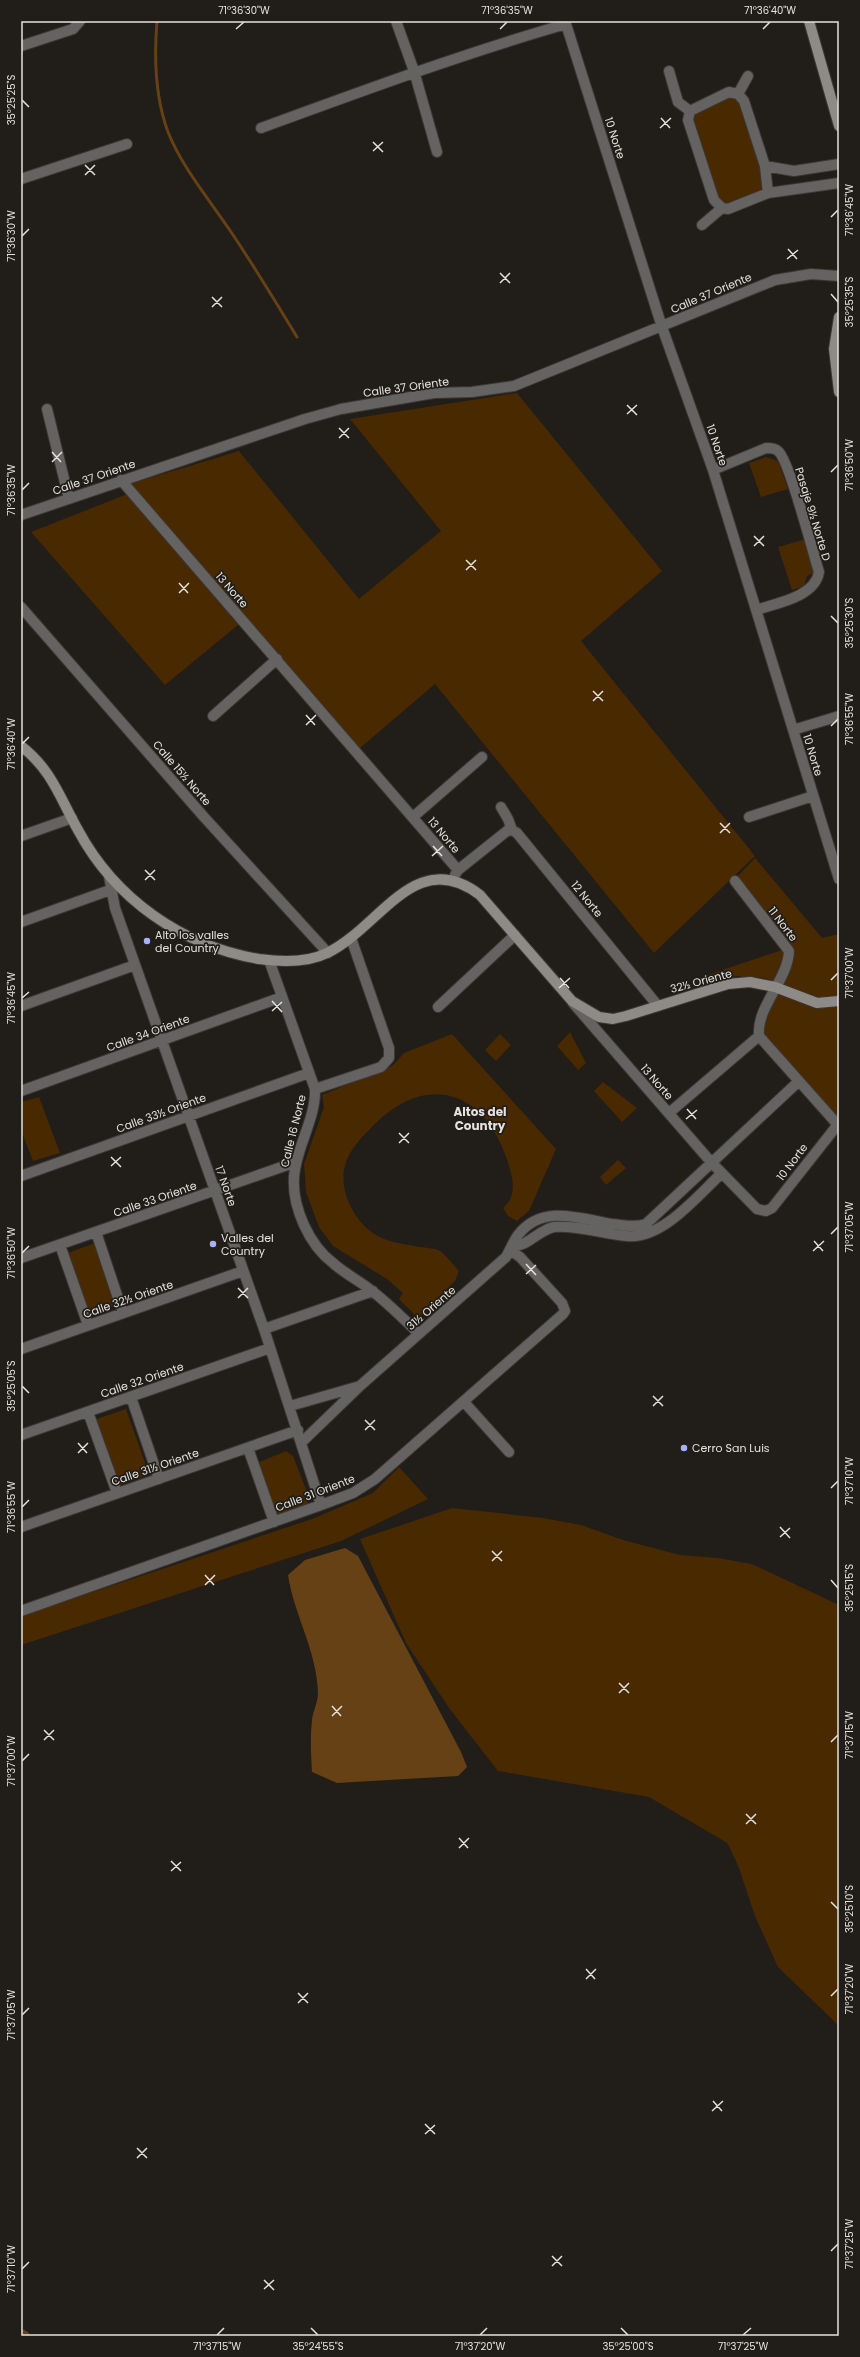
<svg xmlns="http://www.w3.org/2000/svg" width="860" height="2357" font-family="Poppins,sans-serif">
<style>
.green{fill:#492900}
.water{fill:#664115}
.lines{fill:none;stroke-linecap:round;stroke-linejoin:round}
.stream{stroke:#664115;stroke-width:3}
.canal{stroke:#664115;stroke-width:10}
.street-casing{stroke:#3c3835;stroke-width:12}
.secondary-casing{stroke:#3c3835;stroke-width:12}
.street{stroke:#656361;stroke-width:10}
.secondary{stroke:#8e8a87;stroke-width:10}
.ticks{fill:none;stroke:#e4e1de;stroke-width:1.5}
.poi-dot{fill:#a6b1fc;stroke:#211d19;stroke-width:1.5}
.labels{text-anchor:middle;dominant-baseline:central;stroke-width:3.5;stroke-linejoin:round;paint-order:stroke}
.street-label{font-size:11px;fill:#e4e1de;stroke:#211d19}
.poi-label{font-size:11px;fill:#e4e1de;stroke:#211d19;text-anchor:start}
.neighbourhood-label{font-size:12px;font-weight:bold;fill:#e4e1de;stroke:#211d19}
.neatline{fill:none;stroke:#e4e1de;stroke-width:1.5}
.ticks-label{font-size:10px;text-anchor:middle;fill:#e4e1de}
</style>
<rect width="100%" height="100%" fill="#211d19"/>
<path class="green" d="M729 92 741 96 768 193 728 209 717 205 689 115Z
M517 393 662 571 581 641 755 856 654 953 435 684 360 748 130 484 239 451 359 599 441 531 350 419Z
M766 457 778 461 788 489 761 497 749 463Z
M130 493 244 620 165 685 31 532Z
M806 539 815 572 807 576 804 586 792 590 778 547Z
M755 858 822 938 839 934V1000L819 998 765 978 736 976 714 981 704 976 791 947 737 877Z
M777 993 838 1005 839 1118 837 1120 762 1034 761 1025Z
M570 1032 586 1063 578 1070 557 1046Z
M452 1034 556 1149 529 1211 517 1221 508 1216 503 1208C518 1195 513 1177 507 1160 485 1091 427 1072 375 1124 363 1136 349 1149 345 1166 340 1183 347 1203 357 1217 374 1241 393 1242 420 1247 425 1248 433 1248 438 1250 445 1253 453 1265 459 1271L455 1281 418 1318 399 1299 403 1293 387 1279 333 1246 319 1227 306 1192 304 1164 324 1107 322 1095 392 1066 404 1053Z
M500 1034 511 1045 496 1061 485 1050Z
M603 1082 637 1108 622 1122 594 1091Z
M39 1097 60 1153 33 1161 21 1130V1102Z
M618 1160 626 1168 606 1185 600 1177Z
M95 1243 116 1306 90 1314 68 1253Z
M126 1409 149 1474 117 1486 94 1420Z
M286 1451 293 1456 309 1497 307 1508 276 1515 257 1463Z
M399 1467 428 1499 341 1541 21 1645V1616L312 1519 373 1493Z
M452 1508 543 1518 581 1525 623 1540 680 1555 718 1558 752 1564 839 1605V2026L778 1967 755 1916 739 1868 728 1844 724 1841 649 1797 498 1771 449 1708 406 1643 360 1539Z"/>
<path class="water" d="M345 1548 358 1556 461 1752 467 1767 458 1776 337 1783 312 1772C311 1754 310 1737 312 1720 313 1711 318 1702 318 1693 317 1651 294 1615 288 1575L305 1560Z"/>
<g class="lines">
<path class="stream" d="M157 21C154 57 155 97 168 132 182 167 208 198 229 229 253 264 275 301 297 337"/>
<path class="canal" d="M21 2334 25 2336"/>
<defs>
<path id="street" d="M396 21 414 71 437 152
M565 21 662 327 713 470 839 879
M21 46 73 29 80 21
M669 71 678 102 690 111 688 120 714 200 722 208
M738 94 744 101 765 166 768 193
M738 94 748 76
M690 111 729 92 738 94
M261 128C362 91 462 54 566 24
M765 166 794 171 839 164
M21 179 127 144
M722 208 728 209 768 193 839 183
M702 225 722 208
M47 409 69 499
M713 470 766 448C770 448 775 448 778 451 789 459 813 553 819 572 815 597 777 603 756 610
M121 480 458 870
M21 515 305 419 341 409 434 393 472 392 514 386 775 280 811 274 839 276
M21 607 204 817 328 953
M213 716 277 659
M793 730 839 716
M501 807 508 819 512 830 517 833 658 1006
M413 817 482 757
M749 817 813 796
M21 836 72 818
M455 875 458 870 507 831 512 830
M109 876 115 908 264 1329 321 1505
M735 881 789 951C788 980 756 1007 759 1036L838 1125
M21 922 110 890
M269 960 315 1089C316 1119 296 1147 294 1177 292 1207 309 1245 333 1263 345 1274 360 1281 372 1291 389 1304 404 1319 419 1334
M573 1003 711 1162 757 1209 766 1211 772 1208 839 1123
M21 1006 135 965
M438 1007 515 935
M315 1089 381 1067 389 1058V1048L351 938
M21 1091 282 997
M669 1113 759 1036
M21 1176 309 1073
M96 1232 123 1313
M60 1245 88 1325
M512 1246C528 1247 538 1230 554 1227 578 1225 603 1234 627 1236 662 1240 698 1195 722 1173
M21 1258 296 1162
M264 1329 373 1291
M21 1349 243 1271
M131 1397 159 1479
M464 1402 509 1452
M290 1406 360 1386
M88 1412 117 1493
M21 1435 270 1348
M302 1442 361 1385 506 1257C510 1250 513 1242 518 1235 542 1204 579 1218 612 1224 624 1225 634 1228 646 1224L798 1082
M248 1448 274 1522
M21 1527 298 1430
M21 1611 321 1505 353 1493 375 1479 563 1314 565 1311 562 1303 520 1257 510 1250"/>
<path id="secondary" d="M809 21 839 126
M839 317 834 349 839 392
M21 746C52 770 60 798 78 830 115 899 182 946 259 959 281 962 307 963 327 953 380 928 415 845 480 895L572 1001 599 1017 613 1019 626 1016 728 984 750 982 775 987 817 1003 839 1001"/>
</defs>
<use href="#street" class="street-casing"/>
<use href="#secondary" class="secondary-casing"/>
<use href="#street" class="street"/>
<use href="#secondary" class="secondary"/>
</g>
<path class="ticks" d="M236 29 244 22M500 29 507 22M763 29 770 22M22 100 29 107M661 118 670 128M660 128 671 118M373 142 383 152M373 151 383 142M85 165 95 175M85 175 95 165M831 217 838 210M22 236 29 229M788 249 797 259M787 259 798 250M500 273 510 283M500 283 510 273M831 294 838 302M212 297 222 307M212 307 222 297M627 405 637 415M627 414 637 405M339 428 349 438M339 438 349 428M52 452 61 462M52 462 62 452M831 472 838 465M22 490 29 483M754 536 764 546M754 546 764 536M466 560 476 570M466 570 476 560M179 583 188 593M179 593 189 583M831 616 838 623M593 691 603 701M593 701 603 691M306 715 315 725M306 725 316 715M831 726 838 719M22 744 29 737M720 823 730 833M720 833 730 823M433 846 442 856M432 856 443 846M145 870 155 880M145 880 155 870M560 978 569 988M831 980 838 973M559 988 570 978M22 998 29 992M272 1001 282 1012M272 1011 282 1002M687 1109 696 1119M686 1119 697 1110M399 1133 409 1143M399 1143 409 1133M111 1157 121 1167M111 1166 121 1157M831 1234 838 1227M814 1241 823 1251M813 1251 824 1241M22 1253 29 1246M526 1264 536 1275M526 1274 536 1265M238 1288 248 1298M238 1298 248 1288M22 1386 29 1393M653 1396 663 1406M653 1406 663 1396M365 1420 375 1430M365 1430 375 1420M78 1443 87 1453M78 1453 88 1443M831 1488 838 1481M22 1507 29 1500M780 1527 790 1538M780 1537 790 1528M492 1551 502 1561M492 1561 502 1551M205 1575 214 1585M831 1580 838 1588M205 1585 215 1575M619 1683 629 1693M619 1693 629 1683M332 1706 341 1716M332 1716 342 1706M44 1730 54 1740M44 1740 54 1730M831 1742 838 1735M22 1761 29 1754M746 1814 756 1824M746 1824 756 1814M459 1838 468 1848M459 1848 469 1838M171 1861 181 1871M171 1871 181 1862M831 1902 838 1909M586 1969 595 1979M586 1979 596 1969M298 1993 308 2003M831 1996 838 1989M298 2003 308 1993M22 2015 29 2008M713 2101 722 2111M712 2111 723 2101M425 2124 435 2134M425 2134 435 2125M137 2148 147 2158M137 2158 147 2148M831 2251 838 2244M552 2256 562 2266M552 2266 562 2256M22 2269 29 2262M264 2280 274 2290M264 2289 274 2280M311 2328 318 2335M621 2328 628 2335M217 2335 224 2328M480 2335 487 2328M743 2335 751 2328"/>
<g class="poi-dot">
<circle cx="147" cy="941" r="4"/>
<circle cx="213" cy="1244" r="4"/>
<circle cx="684" cy="1448" r="4"/>
</g>
<g class="labels">
<g class="street-label">
<text transform="translate(615 138) rotate(72)">10 Norte</text>
<text transform="translate(711 293) rotate(-23)">Calle 37 Oriente</text>
<text transform="translate(406 387) rotate(-8)">Calle 37 Oriente</text>
<text transform="translate(717 445) rotate(71)">10 Norte</text>
<text transform="translate(94 477) rotate(-19)">Calle 37 Oriente</text>
<text transform="translate(813 514) rotate(73)">Pasaje 9½ Norte D</text>
<text transform="translate(232 590) rotate(49)">13 Norte</text>
<text transform="translate(813 755) rotate(73)">10 Norte</text>
<text transform="translate(182 773) rotate(49)">Calle 15½ Norte</text>
<text transform="translate(444 835) rotate(50)">13 Norte</text>
<text transform="translate(587 899) rotate(51)">12 Norte</text>
<text transform="translate(783 924) rotate(53)">11 Norte</text>
<text transform="translate(701 981) rotate(-15)">32½ Oriente</text>
<text transform="translate(148 1033) rotate(-20)">Calle 34 Oriente</text>
<text transform="translate(657 1082) rotate(49)">13 Norte</text>
<text transform="translate(161 1113) rotate(-20)">Calle 33½ Oriente</text>
<text transform="translate(293 1131) rotate(-76)">Calle 16 Norte</text>
<text transform="translate(792 1162) rotate(-53)">10 Norte</text>
<text transform="translate(226 1186) rotate(70)">17 Norte</text>
<text transform="translate(155 1199) rotate(-19)">Calle 33 Oriente</text>
<text transform="translate(128 1299) rotate(-19)">Calle 32½ Oriente</text>
<text transform="translate(431 1308) rotate(-41)">31½ Oriente</text>
<text transform="translate(142 1380) rotate(-19)">Calle 32 Oriente</text>
<text transform="translate(155 1467) rotate(-19)">Calle 31½ Oriente</text>
<text transform="translate(315 1493) rotate(-21)">Calle 31 Oriente</text>
</g>
<g class="poi-label">
<text x="155" y="935">Alto los valles<tspan x="155" dy="13">del Country</tspan></text>
<text x="221" y="1238">Valles del<tspan x="221" dy="13">Country</tspan></text>
<text x="692" y="1448">Cerro San Luis</text>
</g>
<g class="neighbourhood-label">
<text x="480" y="1111">Altos del<tspan x="480" dy="14">Country</tspan></text>
</g>
</g>
<rect width="860" height="2357" fill="none" stroke="#211d19" stroke-width="44"/>
<rect x="22" y="22" width="816" height="2313" class="neatline"/>
<g class="ticks-label">
<text x="244" y="14">71°36'30"W</text>
<text x="507" y="14">71°36'35"W</text>
<text x="770" y="14">71°36'40"W</text>
<text transform="translate(11 100) rotate(-90)" y="4">35°25'25"S</text>
<text transform="translate(849 210) rotate(-90)" y="4">71°36'45"W</text>
<text transform="translate(11 236) rotate(-90)" y="4">71°36'30"W</text>
<text transform="translate(849 302) rotate(-90)" y="4">35°25'35"S</text>
<text transform="translate(849 465) rotate(-90)" y="4">71°36'50"W</text>
<text transform="translate(11 490) rotate(-90)" y="4">71°36'35"W</text>
<text transform="translate(849 623) rotate(-90)" y="4">35°25'30"S</text>
<text transform="translate(849 719) rotate(-90)" y="4">71°36'55"W</text>
<text transform="translate(11 744) rotate(-90)" y="4">71°36'40"W</text>
<text transform="translate(849 973) rotate(-90)" y="4">71°37'00"W</text>
<text transform="translate(11 998) rotate(-90)" y="4">71°36'45"W</text>
<text transform="translate(849 1227) rotate(-90)" y="4">71°37'05"W</text>
<text transform="translate(11 1253) rotate(-90)" y="4">71°36'50"W</text>
<text transform="translate(11 1386) rotate(-90)" y="4">35°25'05"S</text>
<text transform="translate(849 1481) rotate(-90)" y="4">71°37'10"W</text>
<text transform="translate(11 1507) rotate(-90)" y="4">71°36'55"W</text>
<text transform="translate(849 1588) rotate(-90)" y="4">35°25'15"S</text>
<text transform="translate(849 1735) rotate(-90)" y="4">71°37'15"W</text>
<text transform="translate(11 1761) rotate(-90)" y="4">71°37'00"W</text>
<text transform="translate(849 1909) rotate(-90)" y="4">35°25'10"S</text>
<text transform="translate(849 1989) rotate(-90)" y="4">71°37'20"W</text>
<text transform="translate(11 2015) rotate(-90)" y="4">71°37'05"W</text>
<text transform="translate(849 2244) rotate(-90)" y="4">71°37'25"W</text>
<text transform="translate(11 2269) rotate(-90)" y="4">71°37'10"W</text>
<text x="217" y="2350">71°37'15"W</text>
<text x="318" y="2350">35°24'55"S</text>
<text x="480" y="2350">71°37'20"W</text>
<text x="628" y="2350">35°25'00"S</text>
<text x="743" y="2350">71°37'25"W</text>
</g>
</svg>
